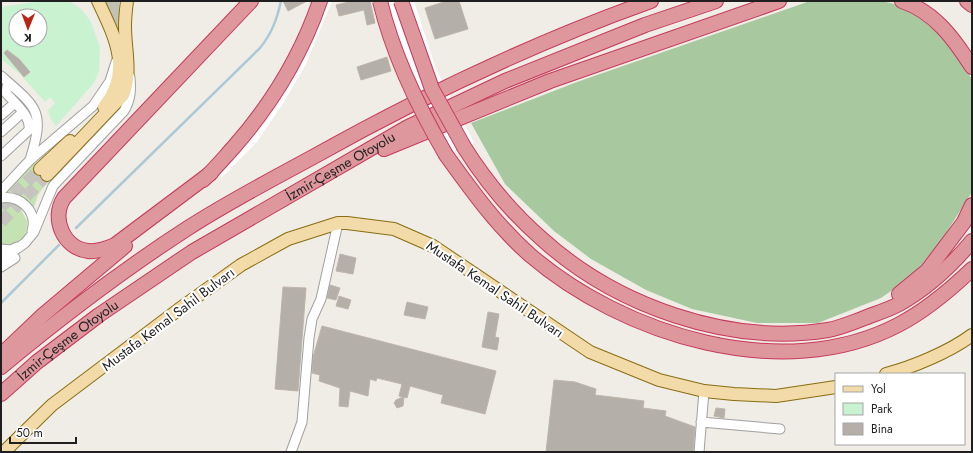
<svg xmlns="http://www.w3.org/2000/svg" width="973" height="453" font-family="Jost,sans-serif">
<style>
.construction{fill:#c1c2b3}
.grass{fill:#c5e3b2}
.forest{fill:#a8c9a0}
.park{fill:#c9f3d0;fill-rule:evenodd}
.pier{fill:#fff}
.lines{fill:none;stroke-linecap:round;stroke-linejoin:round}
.stream{stroke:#acc9d7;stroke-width:2.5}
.building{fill:#b4afa9;stroke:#bfb5aa}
.major-tunnel{stroke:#c5c4be;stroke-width:12;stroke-dasharray:12 6;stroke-linecap:butt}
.minor-casing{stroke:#a0a0a0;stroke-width:11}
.major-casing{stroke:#896e11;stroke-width:14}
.highway-casing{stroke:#c7395b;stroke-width:16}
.minor{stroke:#fff;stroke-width:9}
.major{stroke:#f2daa9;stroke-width:12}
.highway{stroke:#dd979d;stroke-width:14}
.highway-bridge-casing{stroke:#c7395b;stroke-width:16;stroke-linecap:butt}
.highway-bridge{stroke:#dd979d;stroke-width:14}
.labels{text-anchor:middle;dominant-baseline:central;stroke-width:4;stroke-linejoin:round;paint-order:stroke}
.street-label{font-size:14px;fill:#1f1f1f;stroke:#fff}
</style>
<rect width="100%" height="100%" fill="#efede6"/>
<path class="construction" d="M101 1H119L121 37H117Z"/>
<path class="grass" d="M34 162 50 178 38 195 34 207 18 195 3 194Z
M6 204 20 208 27 221C28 238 18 247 1 245V205Z"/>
<path class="forest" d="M810 1H881L895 4 928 20 961 59 972 80V192L924 268 881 298 818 323H757L692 309 646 290 591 259 554 231 505 184 471 123 577 82Z"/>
<path class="park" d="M42 1H69L81 9 90 20 100 47 99 71 94 83 56 126 50 118 48 110 55 103 50 97 45 102 20 74 1 59V7ZM16 16H40V40H16Z"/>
<path class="pier" d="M314 1H332L306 64 284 102 257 142 222 177 210 164 242 132 277 82 302 34Z
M374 1H414L436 69 474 143 438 158 416 116 401 80Z"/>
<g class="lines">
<path class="stream" d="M76 228 260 48C272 33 277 19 281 1
M1 303 59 245"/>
</g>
<path class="building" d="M283 1H307L288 11Z
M353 1H370L375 23 367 25 364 10 339 16 336 5Z
M447 1H459L468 29 435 39 425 8Z
M7 50 19 59 30 72 24 77 4 53Z
M387 57 391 71 361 80 357 67Z
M340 254 356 258 353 274 336 271Z
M330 285 340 288 336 300 327 298Z
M283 287 306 288 298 391 275 389Z
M339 296 351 300 348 309 336 306Z
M407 302 428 307 425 319 404 315Z
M488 312 499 314 495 337 499 338 497 350 482 347Z
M322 326 496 371 485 414 441 403 443 395 410 386 407 398 404 397 403 406 397 408 394 403 396 400 403 397 399 396 402 384 377 378 376 381 370 379 368 396 350 391 348 407 339 406 340 388 319 381 320 375 312 373 313 357Z
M554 380 575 382 596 389 595 395 644 401 643 408 666 411 665 416 695 427 693 452H546Z
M716 408 725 409 724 418 714 416Z"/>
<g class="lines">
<path class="major-tunnel" d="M1 207 40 169
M1 222 47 175"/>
<defs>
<path id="minor" d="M1 76C38 108 45 111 30 160
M1 115 15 103
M1 132 23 112
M1 156 29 130C31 116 15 103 6 93L7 87
M1 191 30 160 93 106 110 81 116 62
M1 198C20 195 38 211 32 231
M1 249 11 250 17 247
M1 260 25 243 34 232 53 186 124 111C131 99 131 90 130 77
M1 267 15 258
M701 422 780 429
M291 452 302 422 309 338 312 319 321 299 338 223
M699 452 704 391"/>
<path id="major" d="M98 1C115 37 133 71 104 107
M40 169 70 141
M47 175 123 95C132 73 125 50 125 26 125 18 126 9 127 1
M886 374C913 367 949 352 972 335
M4 452 52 405 178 310 241 265 288 239 338 223H347L394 229 433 246 590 352 659 380 704 391 734 394 776 396 836 387"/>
<g id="highway">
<path d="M902 1C935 12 954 39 972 67"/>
<path d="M967 1 972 5"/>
<path d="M464 147C486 182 511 212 542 239 616 306 729 346 828 330 839 328 851 323 862 319 874 314 888 310 899 304 926 289 952 265 972 241"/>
<path d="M384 149 550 81 779 1"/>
<path d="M446 155C472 191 497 226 530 255 623 335 783 385 898 325 925 311 950 290 972 269"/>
<path d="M211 173 115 245C106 249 98 252 88 251 63 248 51 218 64 198L251 1"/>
<path d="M203 180C214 170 223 159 233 148 271 105 301 56 320 1"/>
<path d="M899 294 927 271 964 222 972 205"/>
<path d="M1 355 43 315 125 246"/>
<path d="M1 367C60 318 123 270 188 228 228 202 271 180 313 157 422 96 533 43 651 1"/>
<path id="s1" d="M1 394 37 362 99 315 192 252 408 127 505 81 645 25 716 1"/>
</g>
</defs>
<use href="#minor" class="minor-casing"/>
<use href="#major" class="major-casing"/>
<use href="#highway" class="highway-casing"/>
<use href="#minor" class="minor"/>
<use href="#major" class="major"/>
<use href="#highway" class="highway"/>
<defs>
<path id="highway-bridge" d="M380 1C393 55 418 107 446 155
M401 1 432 89 464 147"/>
</defs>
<use href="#highway-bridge" class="highway-bridge-casing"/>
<use href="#highway-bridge" class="highway-bridge"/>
</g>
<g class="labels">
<g class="street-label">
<text stroke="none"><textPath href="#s1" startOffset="410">İzmir-Çeşme Otoyolu</textPath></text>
<text transform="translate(495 289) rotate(34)">Mustafa Kemal Sahil Bulvarı</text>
<text transform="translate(168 319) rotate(-37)">Mustafa Kemal Sahil Bulvarı</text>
<text stroke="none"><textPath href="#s1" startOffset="86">İzmir-Çeşme Otoyolu</textPath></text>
</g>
</g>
<rect width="973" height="453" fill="none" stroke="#1f1f1f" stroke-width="4"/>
<rect x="835" y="373" width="130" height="72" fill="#ffffff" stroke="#a5a5a5"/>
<rect x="843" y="386" width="20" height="6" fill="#f2daa9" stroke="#a5a5a5"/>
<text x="871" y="393" font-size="12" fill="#1f1f1f">Yol</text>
<rect x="843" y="403" width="20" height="12" fill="#c9f3d0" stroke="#a5a5a5"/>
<text x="871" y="413" font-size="12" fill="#1f1f1f">Park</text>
<rect x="843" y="423" width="20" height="12" fill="#b4afa9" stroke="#a5a5a5"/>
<text x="871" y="433" font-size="12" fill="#1f1f1f">Bina</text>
<g transform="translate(28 28) rotate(181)"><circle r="19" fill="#ffffff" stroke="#a5a5a5"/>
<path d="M0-3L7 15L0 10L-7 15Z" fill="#b72717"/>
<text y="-6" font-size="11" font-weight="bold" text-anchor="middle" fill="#1f1f1f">K</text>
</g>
<path d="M10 437v6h66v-6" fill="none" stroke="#1f1f1f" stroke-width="2"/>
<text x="16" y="437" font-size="12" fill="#1f1f1f" stroke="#ffffff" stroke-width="3" paint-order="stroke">50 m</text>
</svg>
